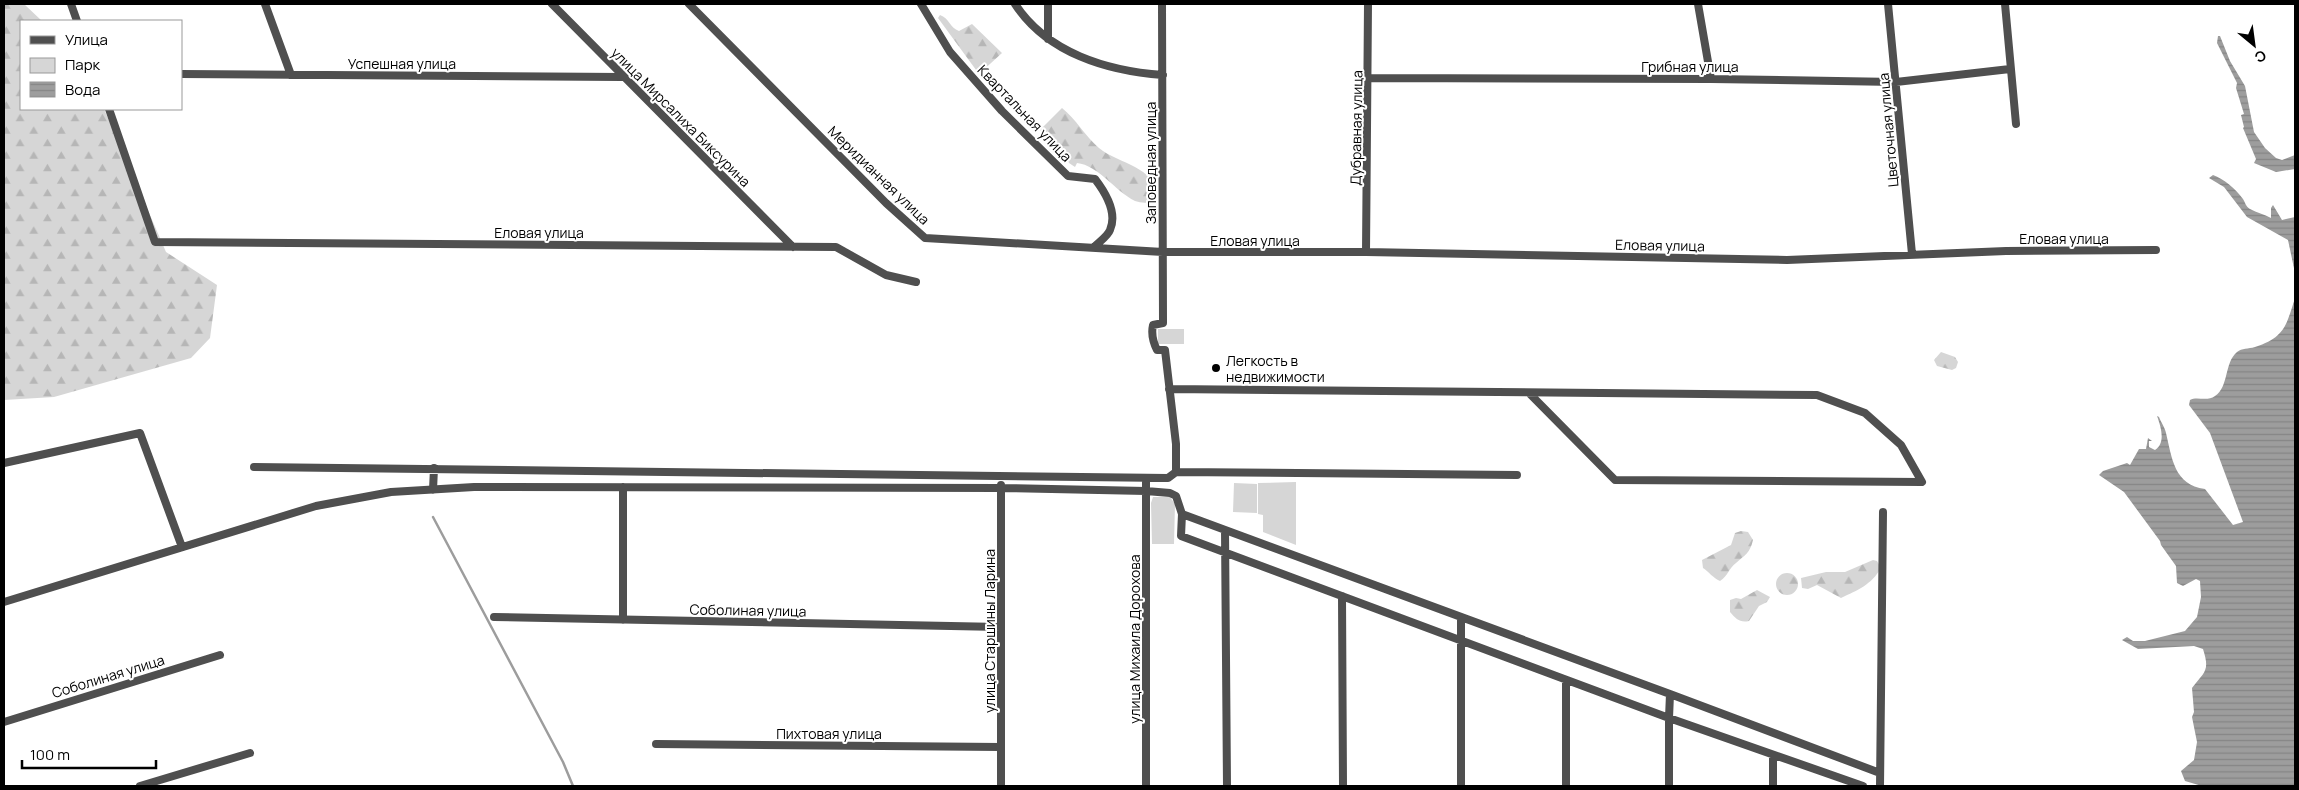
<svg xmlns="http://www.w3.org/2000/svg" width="2299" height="790" font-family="Manrope,sans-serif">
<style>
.green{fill:#d6d6d6}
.forest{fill:url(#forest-firs)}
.water{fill:url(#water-rules)}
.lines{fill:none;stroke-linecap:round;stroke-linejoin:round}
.stream{stroke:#9d9d9d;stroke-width:2.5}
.street{stroke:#4f4f4f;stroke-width:8}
.poi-dot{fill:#000;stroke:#fff;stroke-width:2}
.labels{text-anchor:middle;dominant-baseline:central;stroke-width:4;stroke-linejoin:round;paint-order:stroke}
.street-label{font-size:14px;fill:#000;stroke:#fff}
.poi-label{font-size:14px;fill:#000;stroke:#fff;text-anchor:start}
</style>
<defs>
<pattern id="forest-firs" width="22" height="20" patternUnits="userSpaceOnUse" patternTransform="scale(1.25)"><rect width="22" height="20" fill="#d6d6d6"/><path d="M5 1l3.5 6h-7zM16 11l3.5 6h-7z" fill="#b6b6b6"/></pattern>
<pattern id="water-rules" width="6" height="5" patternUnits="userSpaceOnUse" patternTransform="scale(1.25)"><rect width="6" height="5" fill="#9d9d9d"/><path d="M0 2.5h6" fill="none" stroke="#858585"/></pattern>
</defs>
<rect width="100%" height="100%" fill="#fff"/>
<path class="green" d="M1158 329H1184V344H1158Z
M1296 482V545L1263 532V515L1258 514V483Z
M1234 483 1257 484V513L1233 512Z
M1153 497H1170L1175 504 1174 544H1152L1151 503Z"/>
<path class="forest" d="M4 4H24L42 21H21V109H104L166 252 217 285 210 338 191 358 54 397 4 400Z
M940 15C949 18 950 28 959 31L972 24 1002 53 979 74 938 18Z
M1062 108C1076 119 1085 136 1099 148 1121 166 1161 166 1155 203 1149 203 1141 203 1135 201 1115 191 1098 165 1077 163L1075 167 1069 163 1062 149 1040 130Z
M1941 352 1955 357 1958 362 1956 368 1952 370 1937 366 1934 360Z
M1741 531 1748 532 1753 540C1750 553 1745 555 1736 563 1729 568 1728 576 1720 581 1713 578 1709 572 1703 568L1702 560 1731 545 1735 533Z
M1873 560 1877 561 1881 568C1871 585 1858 590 1841 598L1817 585 1808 589 1802 588 1801 578 1826 572H1845Z
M1776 584a11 11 0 1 1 22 0a11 11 0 1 1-22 0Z
M1757 590 1770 597 1767 602 1759 606 1749 621C1740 623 1736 619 1730 612V600L1736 598 1741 599Z"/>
<path class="water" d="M2218 36H2220L2230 61 2245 86 2254 132 2265 148 2276 158 2282 160 2295 155V169L2276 172 2254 163 2256 159 2243 128 2244 127 2241 115 2244 114 2236 88 2237 83 2217 43Z
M2213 175C2224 179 2235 188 2243 199 2245 202 2246 207 2250 209 2257 213 2264 214 2271 218V208L2273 205 2282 220 2295 217V273L2288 240 2247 217 2224 187 2209 178Z
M2295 298V786H2202L2185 781 2181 771 2194 760 2197 742 2192 717 2194 712 2192 688C2205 671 2210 671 2203 649L2194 646 2138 649 2122 640 2127 637 2133 641H2145L2185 631 2197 617 2201 597 2200 581 2196 579 2183 586 2177 583 2176 566 2161 545 2160 541 2124 492 2099 475 2103 471 2127 463 2130 465 2139 449H2146L2148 438 2152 441H2149V447L2155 450C2166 443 2161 427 2157 416L2159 417C2161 422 2165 428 2166 433 2172 458 2174 485 2205 489L2233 525 2243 522 2210 433 2189 405 2190 400C2197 396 2207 402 2215 396 2229 387 2224 363 2237 352 2242 348 2248 349 2255 347 2285 337 2286 326 2295 298Z"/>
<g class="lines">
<path class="stream" d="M433 517 563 762 573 786"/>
<path class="street" d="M71 4 77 21
M265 4 291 75
M552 4 793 247
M689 4 886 203 925 238 1163 252H1366L1787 260 2006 251 2156 250
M921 4 950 52 1002 111 1068 176 1095 179C1105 192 1118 212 1110 230 1108 236 1099 242 1094 247
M1015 4C1047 53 1107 71 1163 75
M1698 4 1711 79
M1888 4 1912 254
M2005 4 2016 124
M1048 39V4
M181 74 622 77
M1369 78 1711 79 1896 82 2010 69
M109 109 155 242 836 247 886 275 916 282
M1366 252 1368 4
M1169 389 1817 395 1865 413 1901 445 1922 482 1615 480 1530 394
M4 463 140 433 182 547
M254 467 1168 478 1176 472V444L1165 350H1157C1153 342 1151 334 1153 325L1163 323 1162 4
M1176 472 1517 475
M1001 485V786
M433 490 434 468
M1225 530 1227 786
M1342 596 1343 786
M4 602 316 506 391 492 474 487 1001 488 1146 491V479
M494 617 1001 627
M1461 617V786
M623 620V487
M1566 680V786
M1670 694 1880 773
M4 722 220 655
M656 744 1001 747
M140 786 250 753
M1146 786V491L1170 493 1176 496 1182 514 1181 536 1669 718 1670 694 1182 514
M1669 786V718L1863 786
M1773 786V755
M1880 786 1883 512"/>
</g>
<circle class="poi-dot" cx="1216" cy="368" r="5"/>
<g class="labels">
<g class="street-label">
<text x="402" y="63">Успешная улица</text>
<text x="1690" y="66">Грибная улица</text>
<text transform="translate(1025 113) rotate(46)">Квартальная улица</text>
<text transform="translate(681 117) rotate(45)">улица Мирсалиха Биксурина</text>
<text transform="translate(1356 128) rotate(-89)">Дубравная улица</text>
<text transform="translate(1888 130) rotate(-95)">Цветочная улица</text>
<text transform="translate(1150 163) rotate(-90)">Заповедная улица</text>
<text transform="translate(879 175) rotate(44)">Меридианная улица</text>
<text x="539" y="232">Еловая улица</text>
<text x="2064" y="238">Еловая улица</text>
<text x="1255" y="240">Еловая улица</text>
<text transform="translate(1660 245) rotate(1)">Еловая улица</text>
<text transform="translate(748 610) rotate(1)">Соболиная улица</text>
<text transform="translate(989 631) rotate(-90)">улица Старшины Ларина</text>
<text transform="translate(1134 639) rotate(-90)">улица Михаила Дорохова</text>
<text transform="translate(108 676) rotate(-17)">Соболиная улица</text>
<text x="829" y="733">Пихтовая улица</text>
</g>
<g class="poi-label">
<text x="1226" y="360">Легкость в<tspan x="1226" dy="16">недвижимости</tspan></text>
</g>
</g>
<rect width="2299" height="790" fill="none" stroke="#000000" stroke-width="10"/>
<rect x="20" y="20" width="162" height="90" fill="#ffffff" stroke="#999999"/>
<rect x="30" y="36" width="25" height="8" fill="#4f4f4f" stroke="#999999"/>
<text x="65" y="45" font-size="15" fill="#000000">Улица</text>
<rect x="30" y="58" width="25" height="15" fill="#d6d6d6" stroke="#999999"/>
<text x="65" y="70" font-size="15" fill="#000000">Парк</text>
<rect x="30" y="82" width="25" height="15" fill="url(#water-rules)" stroke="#999999"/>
<text x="65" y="95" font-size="15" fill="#000000">Вода</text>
<g transform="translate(2254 45) rotate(151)" stroke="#ffffff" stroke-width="4" paint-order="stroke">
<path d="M0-4L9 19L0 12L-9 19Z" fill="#000000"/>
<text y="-8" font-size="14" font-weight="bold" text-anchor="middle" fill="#000000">С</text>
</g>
<path d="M22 760v8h134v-8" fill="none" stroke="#000000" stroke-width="2.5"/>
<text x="30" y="760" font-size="15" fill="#000000" stroke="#ffffff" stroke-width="4" paint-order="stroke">100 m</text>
</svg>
